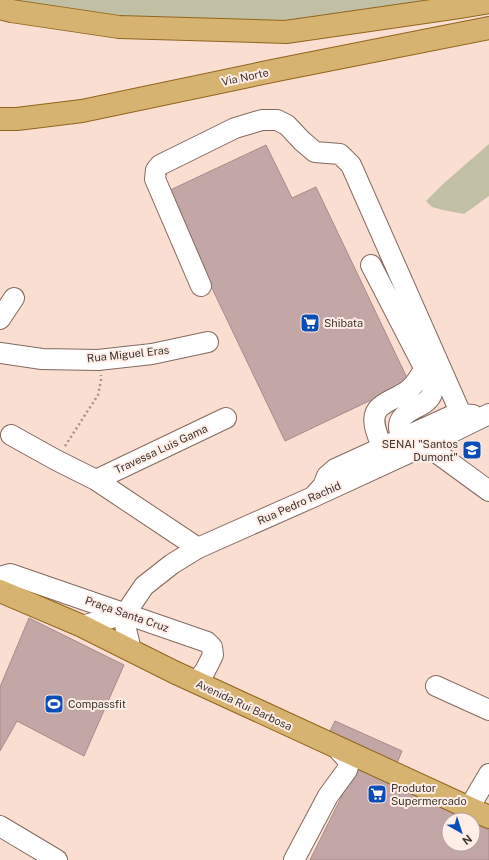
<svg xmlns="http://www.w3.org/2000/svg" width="489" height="860" font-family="'Public Sans',sans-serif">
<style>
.green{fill:#c2c0a4}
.building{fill:#c3a6a6;stroke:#a78b8b}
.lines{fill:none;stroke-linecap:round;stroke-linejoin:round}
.minor-casing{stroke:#826a5f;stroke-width:22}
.major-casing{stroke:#90651d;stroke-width:24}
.path{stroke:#a69289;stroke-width:2.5;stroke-dasharray:2 3;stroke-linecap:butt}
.minor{stroke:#fff;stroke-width:20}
.major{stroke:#d6b371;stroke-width:22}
.labels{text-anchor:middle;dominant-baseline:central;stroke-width:4;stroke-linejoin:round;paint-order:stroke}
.street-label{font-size:11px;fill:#3f3430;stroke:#ffeee7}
.poi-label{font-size:11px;fill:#3f3430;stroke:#ffeee7;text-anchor:start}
</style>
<rect width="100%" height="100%" fill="#faded2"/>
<path class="green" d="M5 0H439L281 23 110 18Z
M489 144V196L464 214 443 210 432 207 426 201 444 183Z"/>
<path class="building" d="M266 145 292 198 316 187 409 382 285 441 166 192Z
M29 618 124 665 84 756 17 721 0 751V687Z
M335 721 402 751 395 768 327 737Z
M356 768 468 820H449V844H473V822L489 830V860H310Z"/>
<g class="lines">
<defs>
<path id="minor" d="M371 265 432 383C432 386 433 390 432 393 428 411 388 408 402 438
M201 286 155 179 156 170 160 165 235 128 262 120H277L287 125 302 141 315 152 340 154 351 165 461 414
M0 319 14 298
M0 353 42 359 98 360 152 354 208 342
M11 435 56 460 96 480 198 548
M426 445 489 491
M382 447C378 436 368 417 380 407 388 400 399 397 407 391 415 386 419 377 424 370L435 367
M96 480 226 418
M313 497 323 486 327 476 335 469 451 416 461 414 473 415
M0 577 10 574 207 642 212 647 213 655 205 671 200 677 192 680
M125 614V625L131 650
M82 626 125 614 144 586 172 564 198 548 313 497 426 445 489 414
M436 686 489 710
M469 808 489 774
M0 826 57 860
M294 860 328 796 347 770 349 763 345 757 335 746"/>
<path id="major" d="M0 8 11 11 119 27 286 32 459 7 489 2
M0 119H17L82 111 277 70 489 28
M0 591 82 626 174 672 489 817"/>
</defs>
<use href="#minor" class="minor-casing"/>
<use href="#major" class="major-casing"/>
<path class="path" d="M65 446 98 395 101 380V375"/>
<use href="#minor" class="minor"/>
<use href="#major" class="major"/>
</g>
<defs>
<symbol id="supermarket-square" viewBox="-11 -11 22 22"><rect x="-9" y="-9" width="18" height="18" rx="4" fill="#0b4db7" stroke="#ffeee7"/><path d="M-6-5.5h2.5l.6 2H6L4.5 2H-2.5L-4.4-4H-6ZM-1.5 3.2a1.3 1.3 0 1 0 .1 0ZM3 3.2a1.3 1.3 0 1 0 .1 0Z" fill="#fff"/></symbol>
<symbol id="university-square" viewBox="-11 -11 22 22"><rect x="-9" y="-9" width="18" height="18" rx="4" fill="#0b4db7" stroke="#ffeee7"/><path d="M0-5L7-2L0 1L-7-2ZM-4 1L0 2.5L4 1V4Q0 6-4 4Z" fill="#fff"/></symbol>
<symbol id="stadium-square" viewBox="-11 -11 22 22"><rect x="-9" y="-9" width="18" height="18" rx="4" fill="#0b4db7" stroke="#ffeee7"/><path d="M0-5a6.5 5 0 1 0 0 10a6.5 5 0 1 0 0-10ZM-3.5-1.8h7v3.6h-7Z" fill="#fff"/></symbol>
</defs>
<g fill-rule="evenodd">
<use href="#supermarket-square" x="299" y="312" width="22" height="22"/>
<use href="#university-square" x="461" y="439" width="22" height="22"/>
<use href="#stadium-square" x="43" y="693" width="22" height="22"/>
<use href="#supermarket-square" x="366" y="783" width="22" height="22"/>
</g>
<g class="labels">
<g class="street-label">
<text transform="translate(245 77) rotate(-12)">Via Norte</text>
<text transform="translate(128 354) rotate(-6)">Rua Miguel Eras</text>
<text transform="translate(161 449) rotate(-25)">Travessa Luis Gama</text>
<text transform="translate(299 503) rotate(-24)">Rua Pedro Rachid</text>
<text transform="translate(127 614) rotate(19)">Praça Santa Cruz</text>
<text transform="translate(244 705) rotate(25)">Avenida Rui Barbosa</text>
</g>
<g class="poi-label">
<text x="324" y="323">Shibata</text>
<text x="458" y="444" text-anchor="end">SENAI "Santos<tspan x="458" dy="13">Dumont"</tspan></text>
<text x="68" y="704">Compassfit</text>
<text x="391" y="788">Produtor<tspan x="391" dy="13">Supermercado</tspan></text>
</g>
</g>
<g transform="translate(461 832) rotate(141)"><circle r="19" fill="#ffeee7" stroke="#b2a49e"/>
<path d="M0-3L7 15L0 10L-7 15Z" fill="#0b4db7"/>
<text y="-6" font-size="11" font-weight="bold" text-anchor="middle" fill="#3f3430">N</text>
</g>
</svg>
